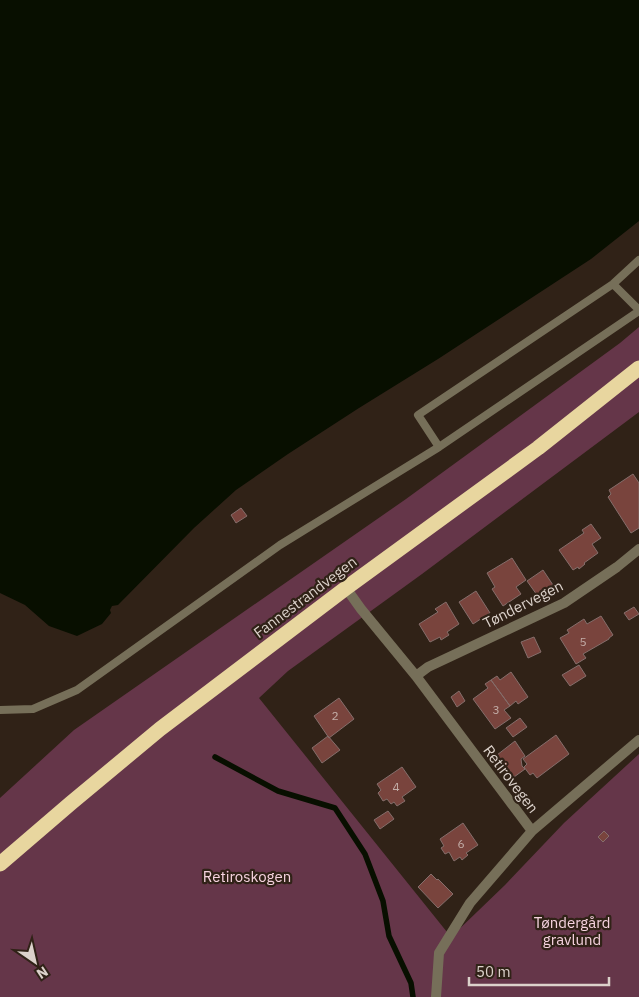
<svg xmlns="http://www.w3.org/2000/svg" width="639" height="997" font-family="'IBM Plex Sans',sans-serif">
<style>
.green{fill:#653649}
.water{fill:#080f00}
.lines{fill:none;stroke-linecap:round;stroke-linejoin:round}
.stream{stroke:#080f00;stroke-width:5.5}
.building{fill:#79443d;stroke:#856e6b}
.lane{stroke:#766f59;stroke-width:8}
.street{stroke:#766f59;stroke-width:10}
.highway{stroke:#e8d69f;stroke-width:15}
.labels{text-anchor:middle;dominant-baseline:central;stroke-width:4.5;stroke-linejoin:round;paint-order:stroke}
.number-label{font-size:12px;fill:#c3aea8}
.street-label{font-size:15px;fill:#dcd2cb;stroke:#302217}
.park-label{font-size:15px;fill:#f6d3df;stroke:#302217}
</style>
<rect width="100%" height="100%" fill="#302217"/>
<path class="green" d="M639 327V412L422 574 288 671 259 698 451 937 505 885 564 823 639 754V997H0V798L74 730 406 499 620 343Z"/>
<path class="water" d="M0 0H639V221L591 259 438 359 359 408 288 454 236 490 194 528 118 605 112 606 110 610 111 613 102 624 77 636 49 626 25 605 0 593Z"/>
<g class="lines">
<path class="stream" d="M215 757 278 791 335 808 365 854 383 901 389 936 411 983 413 997"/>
</g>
<path class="building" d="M633 474 639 483V528L631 533 608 497 611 494 609 490Z
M241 508 247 516 236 523 231 515Z
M591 524 601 538 592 544 598 553 584 563 585 564 579 569 578 567 573 570 559 550 584 533 582 530Z
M512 558 526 580 516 587 521 594 503 606 492 589 495 587 487 573Z
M543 570 553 585 537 595 527 581Z
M476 591 490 613 473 624 459 602Z
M446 602 459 624 447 632 449 635 441 640 440 637 430 642 419 624 438 612 435 609Z
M634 607 639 614 629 620 624 613Z
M601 616 613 635 609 638V639L583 654 586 658 576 664 560 638 569 633 567 630 584 619 587 624Z
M534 637 541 652 528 658 521 642Z
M579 665 586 676 570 686 562 675Z
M511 672 528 697 518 704 516 701 510 706 491 680 497 676 500 680Z
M491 680 510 706 504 710 511 718 495 729 473 699 488 688 485 684Z
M459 691 465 701 457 707 451 697Z
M339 698 354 719 329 738 314 716Z
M520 718 527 727 513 737 506 728Z
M556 735 569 754 537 778 533 773 530 775 524 767 527 764 523 759Z
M328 736 340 750 322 763 312 748Z
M515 741 525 756 521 759 522 766 525 769 514 777 497 755Z
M402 767 416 787 402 797 405 801 397 806 394 802 391 804 387 799 383 801 378 793 381 790 377 784Z
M388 811 394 819 380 829 374 820Z
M463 823 478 845 466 853 468 855 462 860 460 857 454 861 449 852 445 854 441 848 444 846 440 839Z
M604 831 609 836 603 842 598 837Z
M431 874 437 880 438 879 453 894 438 908 418 887Z"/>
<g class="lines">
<path class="lane" d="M639 260 613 284 418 415 439 447 639 311
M613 284 639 310
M0 710 33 709 77 690 280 545 439 447"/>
<path class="street" d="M346 588 361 609 416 676 532 831 470 903 439 953 436 997
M416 676 428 667 564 603 617 567 639 549
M532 831 639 740"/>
<path class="highway" d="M0 864 71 803 160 729 346 588 538 448 639 368"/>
</g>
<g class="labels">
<g class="number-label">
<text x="583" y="641">5</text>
<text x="496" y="709">3</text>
<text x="335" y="715">2</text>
<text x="396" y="786">4</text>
<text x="461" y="843">6</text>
</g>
<g class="street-label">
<text transform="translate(305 597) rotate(-37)">Fannestrandvegen</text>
<text transform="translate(523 604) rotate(-27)">Tøndervegen</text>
<text transform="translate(511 779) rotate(53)">Retirovegen</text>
</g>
<g class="park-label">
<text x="247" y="876">Retiroskogen</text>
<text x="572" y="922">Tøndergård<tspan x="572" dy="17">gravlund</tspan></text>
</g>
</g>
<g transform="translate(35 962) rotate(146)" stroke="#302217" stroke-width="4" paint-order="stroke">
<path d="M0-4L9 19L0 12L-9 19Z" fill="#dcd2cb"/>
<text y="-8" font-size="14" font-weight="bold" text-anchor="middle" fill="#dcd2cb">N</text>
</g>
<path d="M469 977v8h140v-8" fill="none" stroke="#dcd2cb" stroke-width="2.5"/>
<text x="476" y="977" font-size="15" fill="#dcd2cb" stroke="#302217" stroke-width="4" paint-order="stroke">50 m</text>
</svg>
